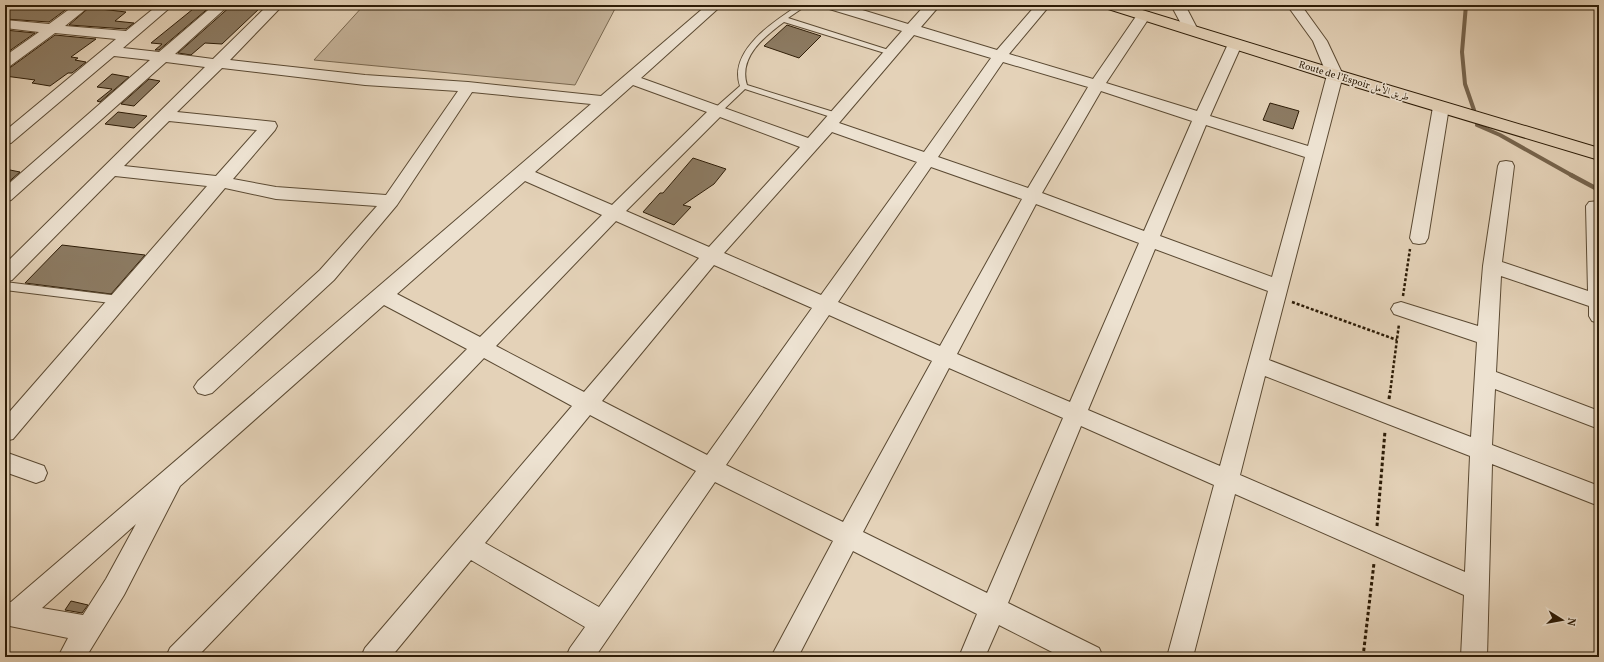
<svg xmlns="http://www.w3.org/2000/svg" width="1604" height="662" font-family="Vollkorn,Amiri,serif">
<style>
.green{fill:#c5b39a;stroke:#796850}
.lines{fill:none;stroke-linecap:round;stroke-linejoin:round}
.stream-far1{stroke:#76644d;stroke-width:4}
.stream{stroke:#76644d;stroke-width:4.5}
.building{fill:#8c7b63;stroke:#2d1c07}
.service-casing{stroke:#5b4a33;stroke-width:2}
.minor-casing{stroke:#5b4a33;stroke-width:2}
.trunk-casing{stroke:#2d1c07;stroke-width:2}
.path-far1{stroke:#2d1c07;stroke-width:2.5;stroke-dasharray:3 2;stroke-linecap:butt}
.path{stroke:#2d1c07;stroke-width:3;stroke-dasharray:3.5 2.5;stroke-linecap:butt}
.service{fill:#ede2d1;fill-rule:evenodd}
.minor{fill:#ede2d1;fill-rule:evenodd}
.trunk{fill:#e4d2b8;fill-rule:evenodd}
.labels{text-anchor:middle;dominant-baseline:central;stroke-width:3;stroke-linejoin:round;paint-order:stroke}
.far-street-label{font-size:10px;fill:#2d1c07;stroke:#ede2d1}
</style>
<rect width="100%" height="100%" fill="#e4d2b8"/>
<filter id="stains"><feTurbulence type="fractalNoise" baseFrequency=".005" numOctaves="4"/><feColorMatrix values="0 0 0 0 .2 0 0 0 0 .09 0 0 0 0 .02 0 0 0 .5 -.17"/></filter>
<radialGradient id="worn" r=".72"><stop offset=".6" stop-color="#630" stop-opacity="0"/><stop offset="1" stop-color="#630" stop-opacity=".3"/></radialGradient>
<path class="green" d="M364 5H617L575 85 314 60Z"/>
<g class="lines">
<path class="stream-far1" d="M1466 5 1462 52 1465 84 1474 110
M1477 125 1500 135 1573 176"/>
<path class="stream" d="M1571 175 1599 190"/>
</g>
<path class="building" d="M5 5H72L49 22 5 19Z
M92 5H96L92 8 126 12 115 21 134 23 126 29 69 25Z
M198 5 211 6 159 50H155L162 44 151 43Z
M232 5 260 8 222 44 205 43 191 55 178 53Z
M787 25 821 36 799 58 764 46Z
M5 30 35 33 5 54Z
M55 35 96 39 71 57 78 58 75 60 86 62 72 73H68L50 86 32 83 35 80 5 76V68L11 67Z
M112 74 129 77 100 102 97 101 112 89 97 87Z
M149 79 160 81 134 106 121 104Z
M1270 103 1299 111 1293 129 1263 120Z
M118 112 147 116 134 128 105 124Z
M693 158 726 169 714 184 683 205 691 207 674 225 643 212 660 193H663Z
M5 169 20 172 5 185Z
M62 245 145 255 111 294 25 283Z
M71 601 88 605 82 613 65 610Z"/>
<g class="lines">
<defs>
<path id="service" d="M799 5H807L788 18 895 52 894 54H888L784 22C765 36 738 57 747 85L840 114V118H834L745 89 721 112H715V108L740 86C728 51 774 21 799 5Z
M5 282 119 296 124 300 119 304 5 290Z"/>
<path id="minor" d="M75 5H91L65 26 126 31 158 5H173L123 48 159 52 214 5H229L175 54 213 59 268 5H283L230 60 365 75 468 82 601 96 707 5H722L641 78 808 138 902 31 826 8 824 5H846L908 24 925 5H940L921 27 997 50 1036 5H1050L1009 54 1093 79 1139 12H1149L1151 15 1106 83 1197 111 1228 44 1230 41H1240L1242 44 1210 116 1308 146 1327 75 1313 41 1287 5H1301L1327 41 1343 75 1269 360 1471 437 1477 342 1394 314 1391 309 1394 304 1401 302 1478 326 1483 266 1498 166 1500 162 1506 161 1512 162 1514 166 1502 262 1588 291 1586 206 1589 202 1599 201V323L1592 321 1589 316V306L1501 276 1496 372 1599 411V429L1495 389 1492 445 1599 486V506L1492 464 1487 657H1461L1464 595 1235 494 1193 657H1167L1214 485 1081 426 1008 603 1099 648 1103 657H1062L999 625 985 657H959L977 614 853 551 798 657H771L833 541 715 482 595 657H566L570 648 585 627 471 560 391 657H361L365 648 572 406 484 358 197 657H166L170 648 467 349 384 305 180 486 124 595 86 657H58L68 638 5 625V601L11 602 591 104 472 92 397 205 334 280 212 393 205 395 198 393 194 387 198 381 320 270 377 206 276 199 225 188 13 439 5 441V417L207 186 115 176 12 280 5 282V264L205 67 166 62 11 200 5 202V187L150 60 114 56 11 143 5 144V131L116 39 55 33 10 66 5 67V56L39 32 5 28V20L49 24ZM914 35 991 58 924 152 839 123ZM1003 62 1088 87 1028 188 938 157ZM222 68 365 85 458 91 386 195 276 187 233 179 275 130 277 126 275 122 177 112ZM633 85 707 112 612 205 535 172ZM1101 91 1192 121 1144 231 1042 193ZM720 117 800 147 709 247 626 211ZM169 121 257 130 216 176 124 166ZM1206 125 1305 157 1272 277 1160 236ZM832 132 917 162 821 295 724 253ZM931 167 1022 199 940 346 838 302ZM525 181 602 215 480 337 397 294ZM1036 204 1139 243 1070 402 957 354ZM616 221 699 258 584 392 496 346ZM1155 249 1268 291 1220 466 1088 410ZM714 265 812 308 707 455 602 401ZM829 315 932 361 843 522 726 465ZM949 368 1063 418 987 593 863 532ZM1265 376 1470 456 1465 572 1240 475ZM590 415 696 471 599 607 485 543ZM136 524 106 579 83 615 42 608Z
M1171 5H1185L1198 30 1196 33H1186Z
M1441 102 1447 104 1449 107 1428 238 1425 243 1419 244 1413 243 1410 238 1433 107 1435 104Z
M5 452 44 466 47 473 44 480 36 483 5 472Z"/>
<path id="trunk" d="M1102 5H1126L1341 71 1599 148V160L1329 79 1105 8Z"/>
</defs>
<use href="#service" class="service-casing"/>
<use href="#minor" class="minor-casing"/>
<use href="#trunk" class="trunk-casing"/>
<path class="path-far1" d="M1403 296 1410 249
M1292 302 1397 340
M1390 393 1399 324"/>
<path class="path" d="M1389 399 1390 392
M1377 526 1385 431
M1363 657 1374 563"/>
<use href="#service" class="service"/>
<use href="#minor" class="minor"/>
<use href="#trunk" class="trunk"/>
</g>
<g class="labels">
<g class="far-street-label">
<text transform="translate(1354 81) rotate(17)">Route de l’Espoir طريق الأمل</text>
</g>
</g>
<rect width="1604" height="662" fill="none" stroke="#e4d2b8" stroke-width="20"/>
<rect x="6" y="6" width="1592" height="650" fill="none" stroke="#2d1c07" stroke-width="2"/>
<rect x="10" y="10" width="1584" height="642" fill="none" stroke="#2d1c07"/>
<g transform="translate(1562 620) rotate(101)" stroke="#ede2d1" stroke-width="3" paint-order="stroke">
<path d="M0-3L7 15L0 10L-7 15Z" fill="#2d1c07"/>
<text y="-6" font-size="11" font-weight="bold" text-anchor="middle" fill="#2d1c07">N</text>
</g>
<rect width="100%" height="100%" filter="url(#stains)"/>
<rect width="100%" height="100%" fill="url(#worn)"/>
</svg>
